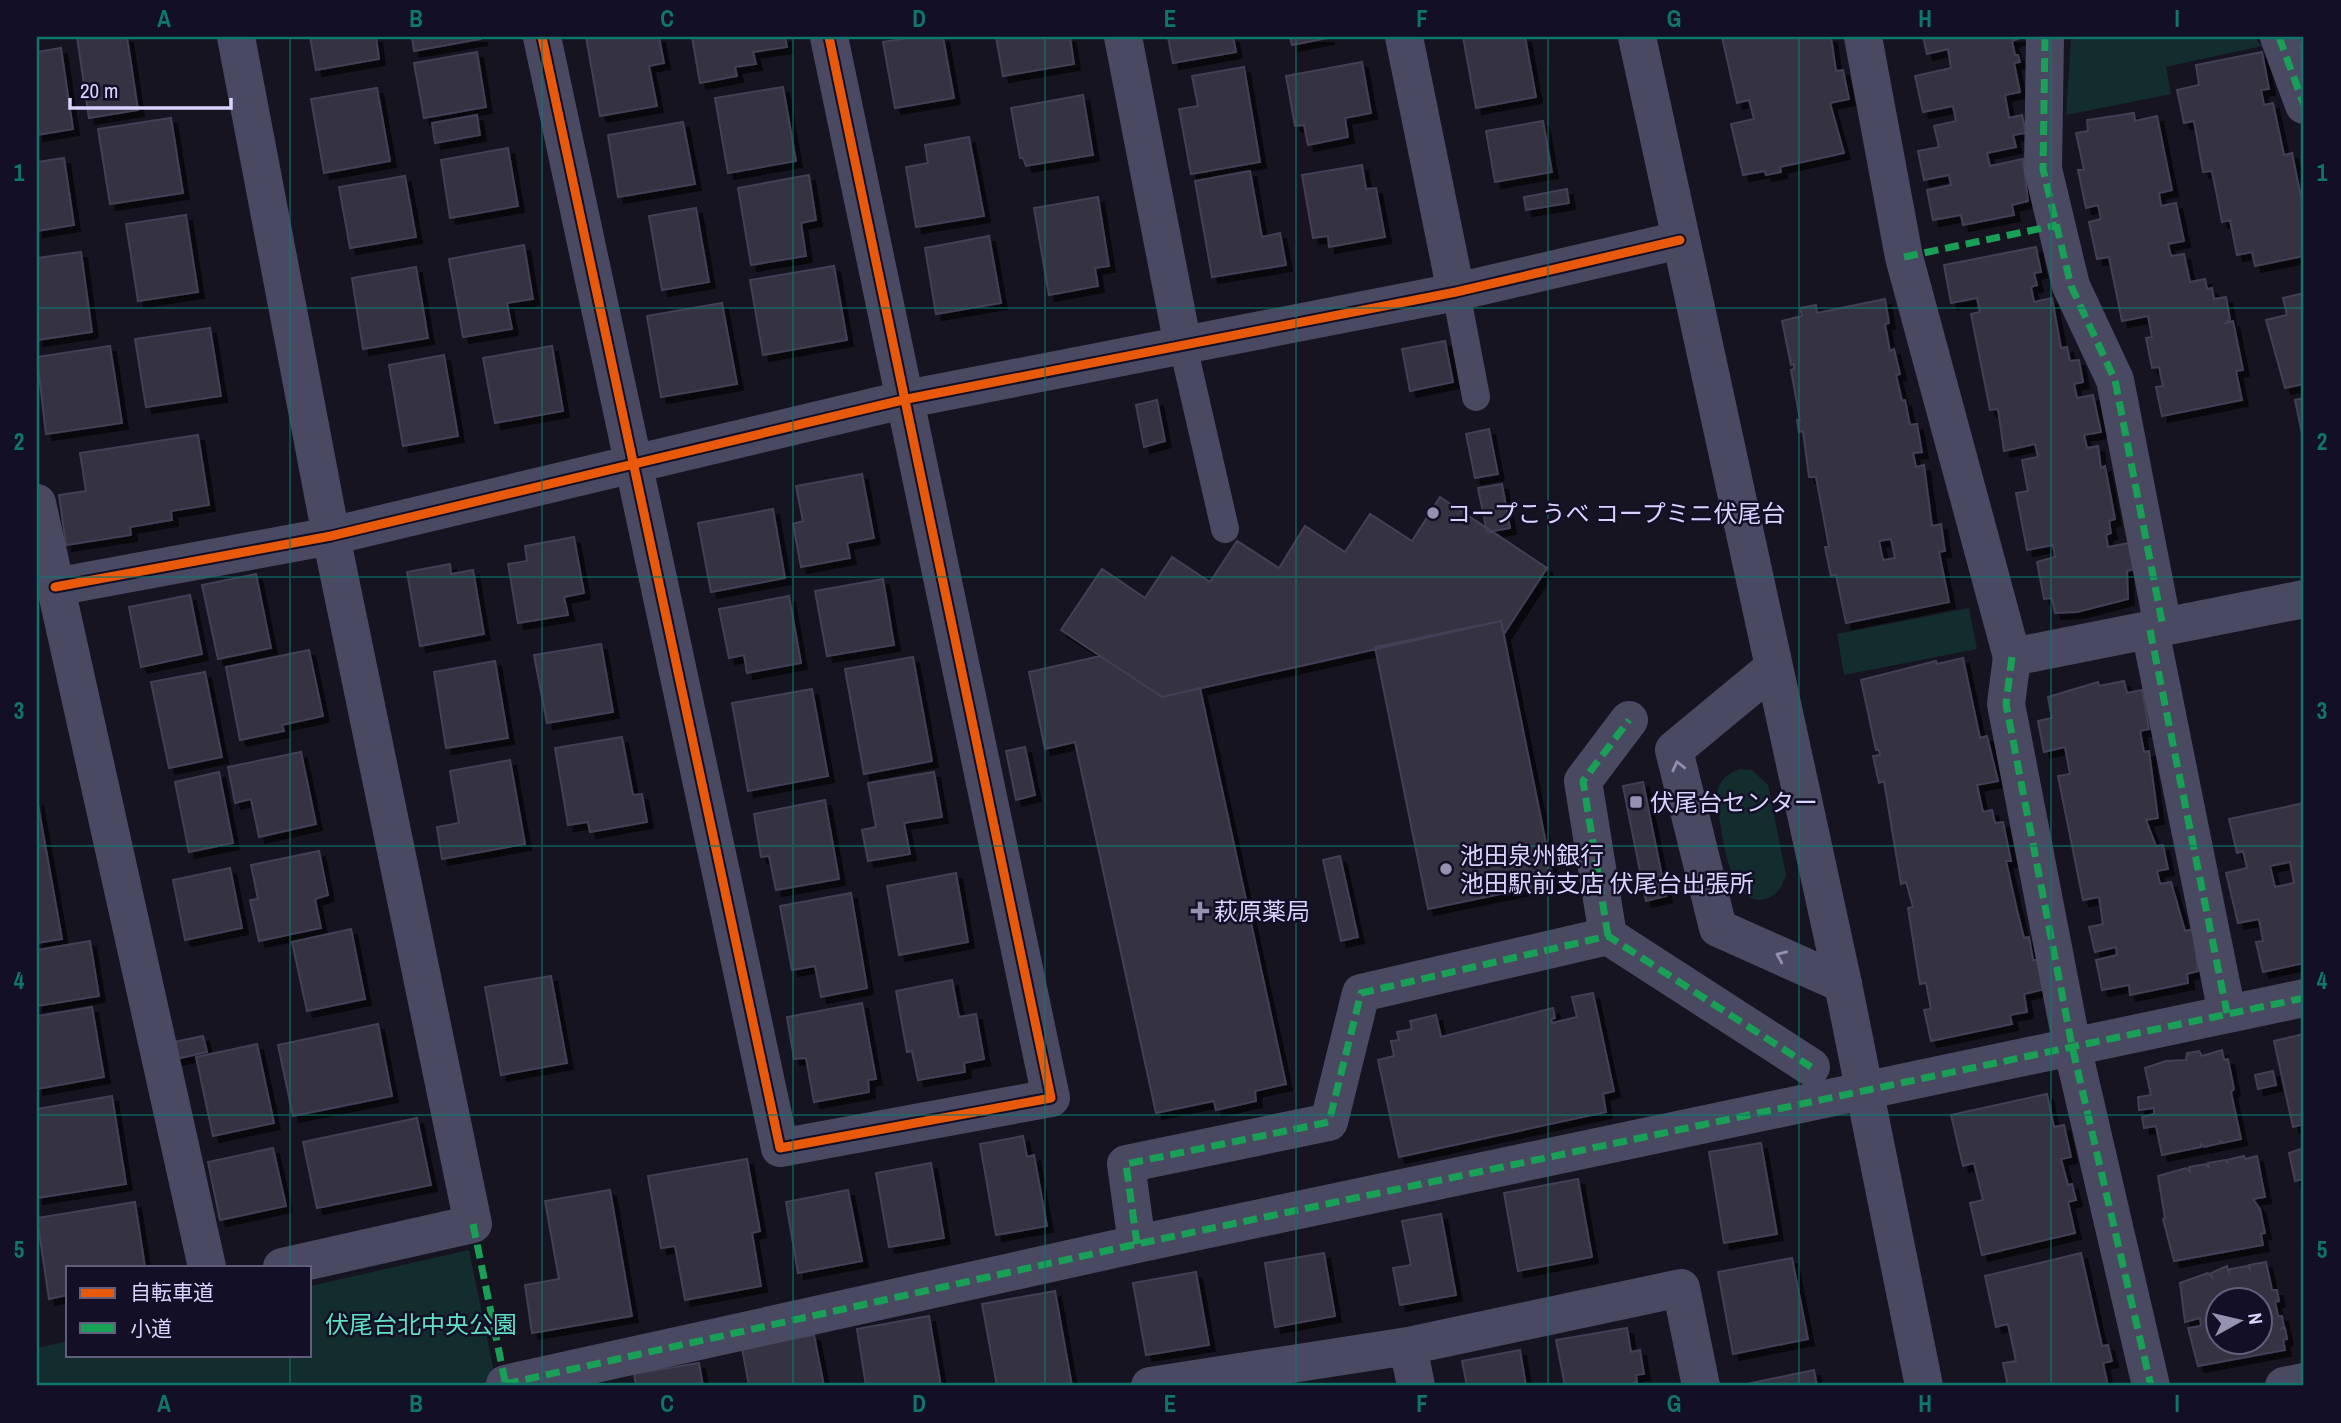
<svg xmlns="http://www.w3.org/2000/svg" width="2341" height="1423" font-family="'Archivo Narrow','Noto Sans JP',sans-serif">
<style>
.green{fill:#132c2d}
.building{fill:#343243;stroke:#433f54;stroke-width:2;fill-rule:evenodd;filter:url(#shadow)}
.lines{fill:none;stroke-linecap:round;stroke-linejoin:round}
.service{stroke:#4a4962;stroke-width:28}
.pedestrian{stroke:#4a4962;stroke-width:38}
.minor{stroke:#4a4962;stroke-width:38}
.tertiary{stroke:#4a4962;stroke-width:38}
.quiet{stroke:#1a9f57;stroke-width:7;stroke-dasharray:14 7;stroke-linecap:butt}
.cycleway-casing{stroke:#130f26;stroke-width:13}
.cycleway{stroke:#e8590c;stroke-width:9}
.oneway{stroke:#928eb0}
.grid{fill:none;stroke:#0f766e;stroke-width:2;stroke-opacity:0.55}
.poi-dot{fill:#9591b1;stroke:#130f26;stroke-width:2.5}
.labels{text-anchor:middle;dominant-baseline:central;stroke-width:5;stroke-linejoin:round;paint-order:stroke}
.poi-label{font-size:24px;fill:#d9d4ff;stroke:#130f26;text-anchor:start}
.park-label{font-size:24px;fill:#5fe0c0;stroke:#130f26}
.neatline{fill:none;stroke:#0f766e;stroke-width:2.5}
.grid-label{font-size:23px;text-anchor:middle;font-weight:bold;fill:#0f766e}
</style>
<defs>
<filter id="shadow"><feDropShadow dx="6" dy="6" stdDeviation="0" flood-color="#0009"/></filter>
</defs>
<rect width="100%" height="100%" fill="#161421"/>
<path class="green" d="M2089 37H2254L2262 46 2166 67 2171 94 2066 115 2071 40Z
M1969 608 1977 649 1844 675 1837 634Z
M1740 769 1752 770 1768 785 1786 875C1782 887 1778 895 1766 899 1726 910 1721 821 1716 795 1720 780 1726 774 1740 769Z
M469 1250 497 1386H37V1348L68 1341V1355H310V1286Z"/>
<path class="building" d="M77 37H127L138 110 89 118Z
M310 37H376L379 59 316 70Z
M412 37H481V39L414 51Z
M586 37H659L664 63 649 66 657 106 600 116Z
M692 37H785L787 47 753 52 756 64 735 67 737 76 700 83Z
M913 37H943L954 98 895 108 883 42Z
M996 37H1070L1074 64 1003 76Z
M1168 37H1233L1236 52 1173 63Z
M1290 37H1328V38L1292 45Z
M1463 37H1525L1536 97 1476 108Z
M1722 37H1831L1836 71 1843 70 1849 99 1830 103 1844 153 1780 167 1781 172 1766 175 1765 171 1743 175 1731 124 1754 119 1749 100 1737 103Z
M1923 37H2023L2012 41 2015 55H2018L2020 62 2014 63 2020 92 2005 95 2009 118 2022 115 2026 133 2013 135 2016 147 1987 153 1990 166 2023 159 2028 201 2012 205 2014 215 1963 225 1961 215 1933 220 1927 190 1951 185 1949 175 1924 180 1918 151 1939 147 1934 126 1956 121 1953 106 1923 112 1915 76 1951 68 1948 49 1927 54Z
M61 48 73 129 37 135V52Z
M477 52 486 107 424 118 414 63Z
M2262 52 2269 89 2261 90 2264 105 2273 103 2284 155 2292 153 2302 202H2304V256L2255 266 2252 252 2237 255 2230 220 2222 222 2212 171 2203 172 2194 121 2184 123 2177 90 2199 85 2196 65Z
M1362 62 1371 113 1345 118 1348 137 1308 145 1304 125 1295 126 1286 76Z
M1244 67 1260 162 1191 174 1179 109 1198 106 1192 76Z
M783 87 796 161 728 173 715 98Z
M377 88 390 161 324 173 311 99Z
M1083 95 1093 155 1026 166 1023 158H1020L1011 108Z
M2134 113 2135 121 2157 116 2172 190 2159 193 2161 206 2176 203 2184 241 2168 244 2171 256 2184 254 2190 282 2205 279 2207 289 2212 288 2214 299 2226 297 2230 319 2226 323 2233 321 2243 370 2236 371 2242 400 2162 416 2156 387 2163 386 2159 367 2152 368 2146 338 2152 337 2148 316 2122 321 2109 257 2097 259 2089 222 2101 219 2098 205 2086 208 2078 170H2084L2076 133 2088 131 2087 120Z
M477 115 480 135 435 143 432 123Z
M171 118 183 193 110 204 98 129Z
M1543 121 1552 172 1495 182 1486 131Z
M683 122 695 184 618 197 608 135Z
M969 137 984 216 916 227 906 167 928 163 925 145Z
M508 148 518 206 450 218 441 160Z
M64 158 74 225 37 231V162Z
M1362 165 1366 189 1376 188 1385 237 1329 247 1328 236 1313 238 1302 175Z
M1250 171 1262 237 1280 233 1286 265 1212 277 1195 181Z
M809 175 816 220 801 223 806 256 751 265 738 188Z
M405 176 416 237 350 248 339 187Z
M1567 189 1569 203 1526 210 1524 197Z
M1098 197 1109 266 1095 268 1098 286 1049 295 1034 208Z
M696 208 709 282 662 290 649 216Z
M186 215 198 292 138 301 126 224Z
M989 236 1001 303 936 314 925 248Z
M524 245 533 299 507 303 512 329 463 337 449 259Z
M2036 247 2041 272 2034 273 2037 285 2031 287 2034 302 2052 298 2061 348 2067 347 2070 361 2079 360 2083 382 2074 384 2077 398 2093 395 2101 432 2084 435 2087 448 2098 446 2101 468 2105 466 2115 519 2109 521 2111 533 2106 535 2108 547 2129 543 2134 569 2127 571 2128 599 2077 612 2055 613 2052 598 2044 599 2037 562 2055 557 2053 545 2027 550 2016 493 2028 491 2022 460 2038 457 2035 444 2004 451 1998 409 1990 410 1971 314 1980 312 1977 298 1951 303 1944 265Z
M81 252 92 332 37 340V258Z
M834 266 847 340 763 355 750 280Z
M416 267 428 338 363 349 352 278Z
M2304 293V384L2285 388 2266 320 2287 315 2283 298Z
M1885 299 1889 323 1885 324 1890 351 1894 349 1900 374 1896 375 1902 401 1905 400 1910 425 1917 424 1922 452 1913 453 1916 467 1924 465 1932 526 1941 524 1945 551 1939 552 1949 602 1846 623 1836 575 1831 576 1825 547H1829L1816 477H1809L1803 431 1799 432 1797 420H1800L1791 370 1794 369V364L1791 365 1782 321 1802 316 1800 308 1816 305 1817 313ZM1891 539 1895 558 1883 560 1879 541Z
M722 303 737 384 661 397 647 316Z
M210 328 221 396 146 407 135 339Z
M1445 341 1453 382 1410 391 1402 349Z
M110 346 122 423 46 434 37 357Z
M552 346 563 411 495 423 483 358Z
M444 355 458 436 403 446 389 365Z
M2304 398V443L2295 400Z
M1157 400 1165 441 1144 447 1136 405Z
M1489 429 1498 474 1475 478 1466 434Z
M198 435 209 505 171 511 172 520 130 527 131 535 66 545 59 495 86 491 80 453Z
M862 474 874 538 847 543 850 558 801 567 793 524 803 521 796 486Z
M1502 484 1510 528 1487 532 1478 488Z
M1440 497 1547 568 1504 634 1501 621 1162 697 1061 630 1102 569 1145 598 1172 557 1210 582 1237 541 1279 568 1305 526 1345 552 1370 514 1412 541Z
M773 509 785 578 711 592 698 523Z
M574 537 584 593 564 597 568 615 518 623 508 564 527 561 525 546Z
M450 564 451 574 473 570 484 634 420 646 407 572Z
M256 574 271 648 218 659 202 585Z
M883 579 894 645 827 656 815 591Z
M190 595 202 654 141 667 129 607Z
M789 596 801 663 747 673 744 655 729 658 719 609Z
M1501 621 1554 883 1428 909 1375 647Z
M601 644 613 712 547 723 534 655Z
M309 650 323 716 282 725 284 731 240 740 226 667Z
M1100 656 1162 697 1200 688 1286 1084 1255 1091 1256 1101 1216 1110 1214 1101 1156 1113 1075 742 1045 749 1029 672Z
M913 657 932 761 864 774 845 669Z
M1963 658 1980 738 1987 736 1998 781 1977 785 1983 812 1992 810 1995 823 2003 822 2011 861H2006L2017 910 2024 938 2029 937 2033 960H2038L2045 989 2024 994 2027 1012 2010 1015 2012 1024 1931 1041 1924 1010 1931 1009 1926 983 1920 984 1908 908 1913 907 1906 882 1901 884 1884 781 1879 783 1873 756 1880 755 1879 750H1876L1861 680 1936 661 1937 664Z
M495 661 508 738 446 748 434 672Z
M205 672 222 757 169 768 151 682Z
M2124 681 2127 693 2142 690 2149 729 2140 731 2144 752 2149 751 2158 818 2146 820 2156 846 2163 845 2168 869 2157 871 2160 884 2171 882 2185 931 2193 929 2198 971 2187 974 2188 983 2130 995 2129 985 2102 990 2096 960 2117 955 2116 947 2095 952 2089 927 2103 924 2099 897 2083 900 2058 776 2070 774 2065 747 2044 752 2038 721 2052 718 2048 697 2098 682 2099 686Z
M812 689 828 776 748 791 732 703Z
M622 737 633 795 642 794 647 822 590 832 588 822 568 825 555 748Z
M1025 747 1035 795 1016 800 1006 751Z
M301 752 316 824 259 837 251 799 235 803 228 767Z
M510 760 525 844 442 859 437 827 459 823 450 771Z
M219 772 233 843 189 852 175 782Z
M934 772 942 817 904 823 910 854 868 861 862 830 876 827 868 783Z
M1643 782 1666 896 1646 901 1623 786Z
M37 799 62 939 37 943Z
M825 800 839 879 776 890 769 856 761 857 754 814Z
M2304 803V963L2263 972 2256 942 2263 941 2259 919 2238 923 2226 873 2247 868 2243 851 2237 853 2229 819ZM2290 862 2294 883 2275 887 2270 866Z
M319 851 328 895 315 899 321 928 259 941 250 900 258 899 251 865Z
M1340 856 1358 937 1341 941 1323 860Z
M230 868 242 928 185 940 173 880Z
M956 873 968 942 899 955 887 886Z
M851 893 867 988 821 997 815 966 792 970 780 906Z
M351 929 365 999 307 1011 292 942Z
M90 941 99 996 37 1006V950Z
M551 976 567 1063 501 1075 485 987Z
M952 980 959 1017 976 1014 984 1059 964 1063 965 1072 918 1080 912 1051 907 1052 896 991Z
M1593 993 1614 1091 1603 1094 1606 1112 1399 1157 1378 1060 1394 1056 1391 1041 1399 1040 1397 1032 1412 1029 1410 1021 1436 1015 1441 1037 1553 1008 1555 1018 1551 1019 1552 1023 1577 1017 1572 997Z
M862 1003 876 1079 868 1080 869 1092 814 1102 806 1058 794 1059 787 1017Z
M92 1007 104 1077 37 1089V1016Z
M378 1024 392 1096 293 1116 278 1045Z
M2304 1034V1124L2293 1127 2274 1041Z
M203 1036 207 1052 167 1061 164 1044Z
M257 1044 274 1123 213 1136 196 1057Z
M2222 1050 2224 1060 2228 1059 2234 1089 2231 1092 2241 1139 2223 1143 2219 1140 2221 1143 2204 1147 2201 1144V1147L2162 1155 2156 1126 2144 1128 2142 1117 2154 1114V1108L2139 1110 2138 1097 2151 1095 2145 1068 2166 1061 2186 1060 2187 1053 2199 1051 2202 1056Z
M2273 1071 2276 1085 2258 1089 2255 1075Z
M2047 1094 2054 1127 2064 1125 2071 1157 2061 1159 2068 1185 2072 1184 2076 1200 2068 1202 2075 1233 1982 1255 1970 1203 1983 1200 1974 1163 1963 1166 1951 1115Z
M112 1096 126 1184 37 1198V1109Z
M417 1118 431 1185 317 1208 303 1142Z
M1023 1136 1027 1157 1034 1155 1047 1226 996 1235 980 1144Z
M1761 1143 1777 1234 1724 1243 1709 1152Z
M273 1148 286 1206 220 1220 208 1162Z
M2304 1148V1187L2303 1179 2295 1181 2289 1153Z
M2244 1156 2245 1159 2257 1156 2265 1197 2253 1199 2260 1209 2265 1233 2261 1234 2263 1245 2174 1261 2163 1219 2165 1218 2158 1176 2186 1168 2190 1172 2189 1167 2206 1164 2209 1168 2208 1163 2225 1160 2228 1163 2227 1160Z
M747 1159 760 1231 752 1233 761 1286 685 1300 675 1246 661 1248 648 1176Z
M931 1163 944 1238 889 1247 876 1173Z
M1578 1179 1592 1257 1518 1271 1504 1193Z
M610 1190 632 1316 532 1333 525 1285 559 1279 545 1201Z
M848 1190 862 1261 798 1273 786 1202Z
M135 1202 145 1267H68V1295L49 1299 37 1218Z
M1441 1214 1456 1295 1400 1305 1393 1268 1411 1265 1402 1221Z
M1324 1253 1335 1316 1275 1327 1265 1263Z
M2081 1253 2102 1346 2108 1345 2112 1361 2103 1363 2108 1386H2008L2003 1363 2016 1361 2008 1324 1996 1327 1985 1276Z
M1792 1258 1808 1339 1733 1354 1718 1272Z
M2266 1262 2272 1290H2277L2279 1301 2275 1302 2278 1316H2282L2284 1327 2280 1329 2285 1328 2287 1339 2283 1340 2285 1350 2198 1366 2188 1328 2201 1326 2200 1318 2185 1322 2180 1283 2208 1273 2212 1277 2211 1273 2227 1266 2229 1273 2230 1269 2247 1266 2250 1269 2249 1265ZM2218 1300H2260V1342H2218Z
M1196 1272 1209 1345 1146 1355 1133 1283Z
M1055 1291 1072 1386H997L982 1304Z
M929 1316 941 1386H866L857 1329Z
M1627 1328 1631 1352 1640 1350 1644 1374 1636 1375 1637 1382 1621 1386H1565L1556 1340Z
M814 1335 824 1386H749L742 1348Z
M1520 1350 1526 1386H1467L1462 1361Z
M699 1363 703 1386H636L634 1374Z
M1814 1370 1817 1386H1742V1385Z"/>
<g class="lines">
<path class="service" d="M1456 292 1476 397
M1183 346 1225 529"/>
<path class="pedestrian" d="M2045 37 2043 169 2071 286 2115 380 2163 627
M2279 37 2304 105
M2150 630 2227 1013
M2012 657 2006 704 2072 1046 2151 1386
M1608 936 1583 781 1629 720
M1137 1244 1126 1164 1329 1122 1361 993 1608 936 1811 1067
M505 1384 1137 1244 2304 998"/>
<path class="minor" d="M236 37 331 536 473 1224 282 1267
M542 37 780 1148 1051 1098 829 37
M1123 37 1183 346
M1404 37 1456 292
M1863 37 1904 257 2012 657 2304 599
M37 503 207 1267
M55 587 331 536 907 399 1456 292 1680 240
M1773 668 1674 750 1718 928 1843 984
M1408 1346 1416 1386
M1150 1386 1408 1346 1681 1288 1701 1386
M2284 1386 2304 1382"/>
<path class="tertiary" d="M1637 37 1843 984 1924 1386"/>
<path class="quiet" d="M2045 37 2043 169 2071 286 2115 380 2163 627
M2279 37 2304 105
M1904 257 2057 225
M2150 630 2227 1013
M2012 657 2006 704 2072 1046 2151 1386
M1608 936 1583 781 1629 720
M473 1224 506 1386
M1137 1244 1126 1164 1329 1122 1361 993 1608 936 1811 1067
M505 1384 1137 1244 2304 998"/>
<defs>
<path id="cycleway" d="M542 37 780 1148 1051 1098 829 37
M55 587 331 536 907 399 1456 292 1680 240"/>
</defs>
<use href="#cycleway" class="cycleway-casing"/>
<use href="#cycleway" class="cycleway"/>
</g>
<defs><path id="oneway-chevron" d="M-2-3.5L2.5 0L-2 3.5" fill="none" stroke-width="1.6" stroke-linecap="round" stroke-linejoin="round" transform="scale(1.75)"/></defs>
<g class="oneway">
<use href="#oneway-chevron" transform="translate(1678 766) rotate(-104)"/>
<use href="#oneway-chevron" transform="translate(1781 956) rotate(-156)"/>
</g>
<path class="grid" d="M290 37V1267M542 37V1386M793 37V1386M1045 37V1386M1296 37V1386M1548 37V1386M1799 37V1386M2051 37V1386M37 308H2304M37 577H2304M37 846H2304M37 1115H2304M290 1355V1386"/>
<g class="poi-dot">
<circle cx="1433" cy="513" r="7"/>
<rect x="1629" y="795" width="14" height="14" rx="3.5"/>
<circle cx="1446" cy="869" r="7"/>
<path d="M1196.5 900.5h7v7h7v7h-7v7h-7v-7h-7v-7h7z"/>
</g>
<g class="labels">
<g class="poi-label">
<text x="1447" y="513">コープこうべ コープミニ伏尾台</text>
<text x="1650" y="802">伏尾台センター</text>
<text x="1460" y="855">池田泉州銀行<tspan x="1460" dy="28">池田駅前支店 伏尾台出張所</tspan></text>
<text x="1214" y="911">萩原薬局</text>
</g>
<g class="park-label">
<text x="421" y="1324">伏尾台北中央公園</text>
</g>
</g>
<rect width="2341" height="1423" fill="none" stroke="#130f26" stroke-width="77"/>
<rect x="66" y="1266" width="245" height="91" fill="#130f26" stroke="#625e7d" stroke-width="2"/>
<rect x="80" y="1288" width="35" height="10" fill="#e8590c" stroke="#625e7d" stroke-width="2"/>
<text x="130" y="1300" font-size="21" fill="#d9d4ff">自転車道</text>
<rect x="80" y="1323" width="35" height="10" fill="#1a9f57" stroke="#625e7d" stroke-width="2"/>
<text x="130" y="1336" font-size="21" fill="#d9d4ff">小道</text>
<g transform="translate(2239 1321) rotate(82)"><circle r="33" fill="#130f26" stroke="#625e7d" stroke-width="2"/>
<path d="M0-5L12 26L0 18L-12 26Z" fill="#9591b1"/>
<text y="-10" font-size="19" font-weight="bold" text-anchor="middle" fill="#d9d4ff">N</text>
</g>
<path d="M70 98v10h161v-10" fill="none" stroke="#d9d4ff" stroke-width="3.5"/>
<text x="80" y="98" font-size="21" fill="#d9d4ff" stroke="#130f26" stroke-width="5" paint-order="stroke">20 m</text>
<rect x="38" y="38" width="2264" height="1346" class="neatline"/>
<g class="grid-label">
<text x="164" y="27">A</text>
<text x="416" y="27">B</text>
<text x="667" y="27">C</text>
<text x="919" y="27">D</text>
<text x="1170" y="27">E</text>
<text x="1422" y="27">F</text>
<text x="1674" y="27">G</text>
<text x="1925" y="27">H</text>
<text x="2177" y="27">I</text>
<text x="19" y="181">1</text>
<text x="2322" y="181">1</text>
<text x="19" y="450">2</text>
<text x="2322" y="450">2</text>
<text x="19" y="719">3</text>
<text x="2322" y="719">3</text>
<text x="19" y="989">4</text>
<text x="2322" y="989">4</text>
<text x="19" y="1258">5</text>
<text x="2322" y="1258">5</text>
<text x="164" y="1412">A</text>
<text x="416" y="1412">B</text>
<text x="667" y="1412">C</text>
<text x="919" y="1412">D</text>
<text x="1170" y="1412">E</text>
<text x="1422" y="1412">F</text>
<text x="1674" y="1412">G</text>
<text x="1925" y="1412">H</text>
<text x="2177" y="1412">I</text>
</g>
</svg>
